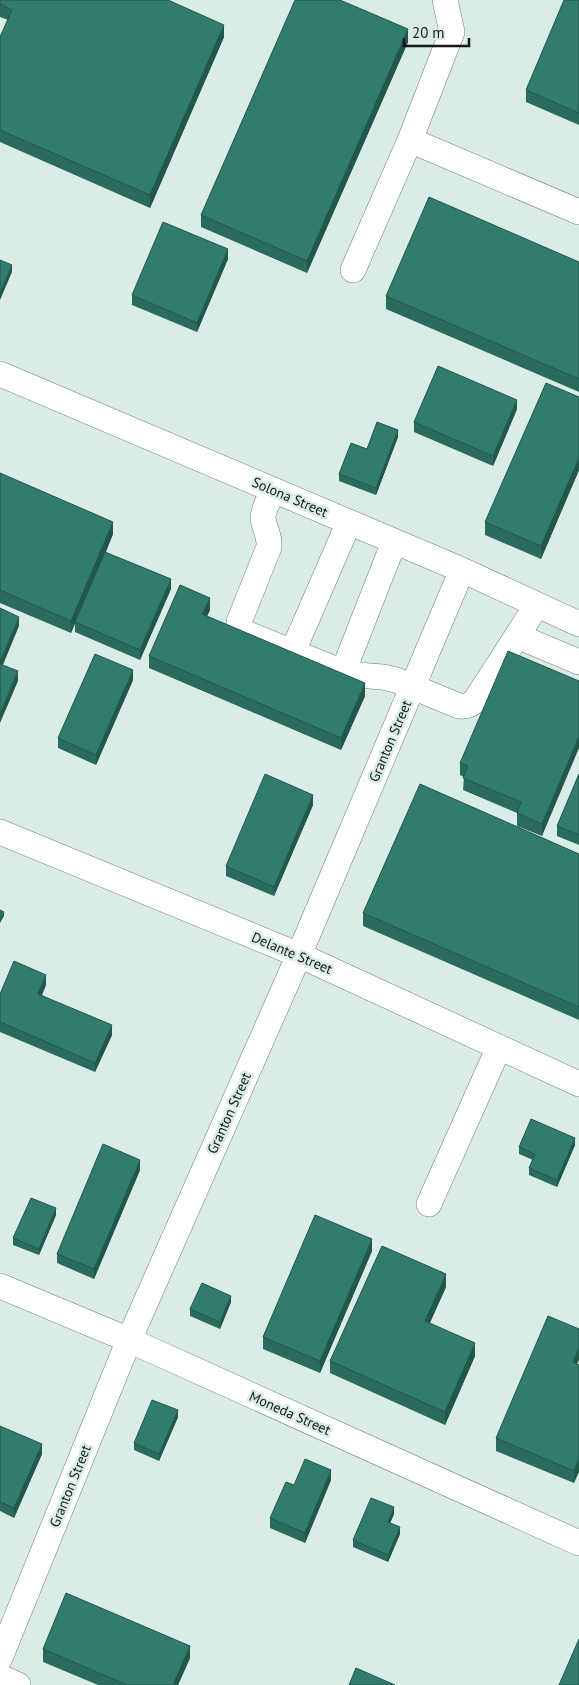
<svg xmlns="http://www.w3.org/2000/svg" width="579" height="1685" font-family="'PT Sans',sans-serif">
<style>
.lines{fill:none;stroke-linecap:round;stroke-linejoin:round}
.minor-casing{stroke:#6f7f7a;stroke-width:26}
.minor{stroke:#fff;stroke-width:25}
.wall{fill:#2a6b5e}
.shaded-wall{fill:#22574c}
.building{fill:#317c6d;stroke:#22574c}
.labels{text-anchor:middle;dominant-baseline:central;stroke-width:5;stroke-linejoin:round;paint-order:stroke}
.street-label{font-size:14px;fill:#131918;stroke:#daece7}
</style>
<rect width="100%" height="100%" fill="#daece7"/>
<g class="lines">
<defs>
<path id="minor" d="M445 0 452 32 410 140 579 212
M353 270 410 140
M0 374 462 570 579 624
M273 490C270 498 263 509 263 518 264 528 270 535 269 547L239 622 240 628 243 632 343 672 369 676 383 677 396 680 459 706C466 707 470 705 475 701L537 605
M517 636 579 662
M293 651 349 522
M343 672 394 542
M0 832 299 955 579 1084
M429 1204 499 1047
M0 1286 129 1340 579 1543
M0 1658 129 1340 299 955 462 570
M0 1677 18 1685"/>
</defs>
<use href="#minor" class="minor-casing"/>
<use href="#minor" class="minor"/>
</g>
<path class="wall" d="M0 0 224 37 150 208 0 142V37L8 20 0 17Z
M579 0V125L526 102V90Z
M408 42 307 273 201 227V215Z
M228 259 197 332 132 305V295Z
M579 262V392L386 309V296Z
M579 397V470L541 559 485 535V522Z
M517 409 493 466 414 432V422Z
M398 437 376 495 339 481V474L367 449Z
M0 473 113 534 106 552 171 589 140 660 75 632V623L71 633 0 603Z
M210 610 207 616 365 696 341 750 149 668V656Z
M133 680 96 765 58 748V738Z
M579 681 542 836 517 826V813L463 790 464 777 460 775V763Z
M579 774V845L557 836V826Z
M313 805 274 896 226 876V866Z
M579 854V1020L363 926V913Z
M46 985 42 995 112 1035 95 1072 0 1032V994Z
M575 1145 557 1187 529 1175V1168L533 1160 519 1154V1147Z
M140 1170 94 1279 57 1263V1254Z
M56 1215 39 1255 13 1245V1238Z
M372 1251 320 1373 263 1349V1337Z
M446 1287 430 1323 475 1356 445 1425 330 1373V1361Z
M231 1302 220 1329 190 1316V1309Z
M578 1364 574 1483 496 1451V1438Z
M178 1417 159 1461 134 1450V1443Z
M0 1426 42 1454 14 1518 0 1511Z
M331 1480 305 1543 270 1528V1518L294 1485Z
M394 1514 390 1523 400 1534 388 1562 353 1547V1540Z
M43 1649 190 1658 178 1685H98L43 1662Z"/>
<path class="shaded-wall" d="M224 25V37L150 208V195Z
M408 29V42L307 273V261Z
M228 249V259L197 332V323Z
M12 265V272L0 300V293Z
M517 400V409L493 466V456Z
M398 430V437L376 495V488Z
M579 458V470L541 559V546Z
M113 522V534L71 633V621Z
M171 579V589L140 660V650Z
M210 598V610L202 627V614Z
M19 617V626L0 672V662Z
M133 670V680L96 765V755Z
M18 671V681L0 723V714Z
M365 683V696L341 750V738Z
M579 736V748L542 836V824Z
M313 795V805L274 896V887Z
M4 912V916L0 923V920Z
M46 975V985L38 1003V994Z
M112 1025V1035L95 1072V1063Z
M575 1138V1145L557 1187V1180Z
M140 1160V1170L94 1279V1269Z
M56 1208V1215L39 1255V1249Z
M372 1239V1251L320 1373V1361Z
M446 1274V1287L425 1333V1321Z
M231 1296V1302L220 1329V1322Z
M475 1343V1356L445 1425V1412Z
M579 1348V1360L573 1374V1362Z
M178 1410V1417L159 1461V1454Z
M42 1444V1454L14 1518V1508Z
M579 1459V1472L574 1483V1471Z
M331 1470V1480L305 1543V1533Z
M394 1507V1514L388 1528V1522Z
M400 1527V1534L388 1562V1555Z
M190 1646V1658L178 1685H173Z"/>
<path class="building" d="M0 0H168L224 25 150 195 0 130V37L12 10 0 4Z
M295 0H340L408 29 307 261 201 215Z
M564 0H579V113L526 90Z
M429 197 579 262V379L386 296Z
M163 222 228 249 197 323 132 295Z
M0 260 12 265 0 293Z
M438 366 517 400 493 456 414 422Z
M546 383 579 397V458L541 546 485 522Z
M377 422 398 430 376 488 339 474 351 443 367 449Z
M0 473 113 522 71 621 0 590Z
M105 552 171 579 140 650 75 622Z
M180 585 210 598 202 614 365 683 341 738 149 656Z
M0 608 19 617 0 662Z
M508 651 579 681V736L542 824 517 813 521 802 463 778 468 766 460 763Z
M95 654 133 670 96 755 58 738Z
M0 664 18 671 0 714Z
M265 774 313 795 274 887 226 866Z
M579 774V835L557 826Z
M420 784 579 854V1007L363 913Z
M0 910 4 912 0 920Z
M14 961 46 975 38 994 112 1025 95 1063 0 1022V994Z
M531 1119 575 1138 557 1180 529 1168 535 1154 519 1147Z
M103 1144 140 1160 94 1269 57 1254Z
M31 1198 56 1208 39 1249 13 1238Z
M315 1215 372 1239 320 1361 263 1337Z
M382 1246 446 1274 425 1321 475 1343 445 1412 330 1361Z
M202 1283 231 1296 220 1322 190 1309Z
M548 1316 579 1329V1348L573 1362 579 1365V1459L574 1471 496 1438Z
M152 1400 178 1410 159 1454 134 1443Z
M0 1426 42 1444 14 1508 0 1502Z
M305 1459 331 1470 305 1533 270 1518 286 1482 294 1485Z
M371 1498 394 1507 388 1522 400 1527 388 1555 353 1540Z
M66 1593 190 1646 173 1685H127L43 1649Z
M579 1639V1685H559Z
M356 1668 395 1685H349Z"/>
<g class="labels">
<g class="street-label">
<text transform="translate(290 497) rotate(23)">Solona Street</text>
<text transform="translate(390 741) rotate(-67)">Granton Street</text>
<text transform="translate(292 953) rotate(23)">Delante Street</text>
<text transform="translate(229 1113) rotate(-66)">Granton Street</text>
<text transform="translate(290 1413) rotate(24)">Moneda Street</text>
<text transform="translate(70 1486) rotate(-68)">Granton Street</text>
</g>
</g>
<path d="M404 38v8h65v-8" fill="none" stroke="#131918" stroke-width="2.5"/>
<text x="412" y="38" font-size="15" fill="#131918" stroke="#daece7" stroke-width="4" paint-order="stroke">20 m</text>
</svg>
